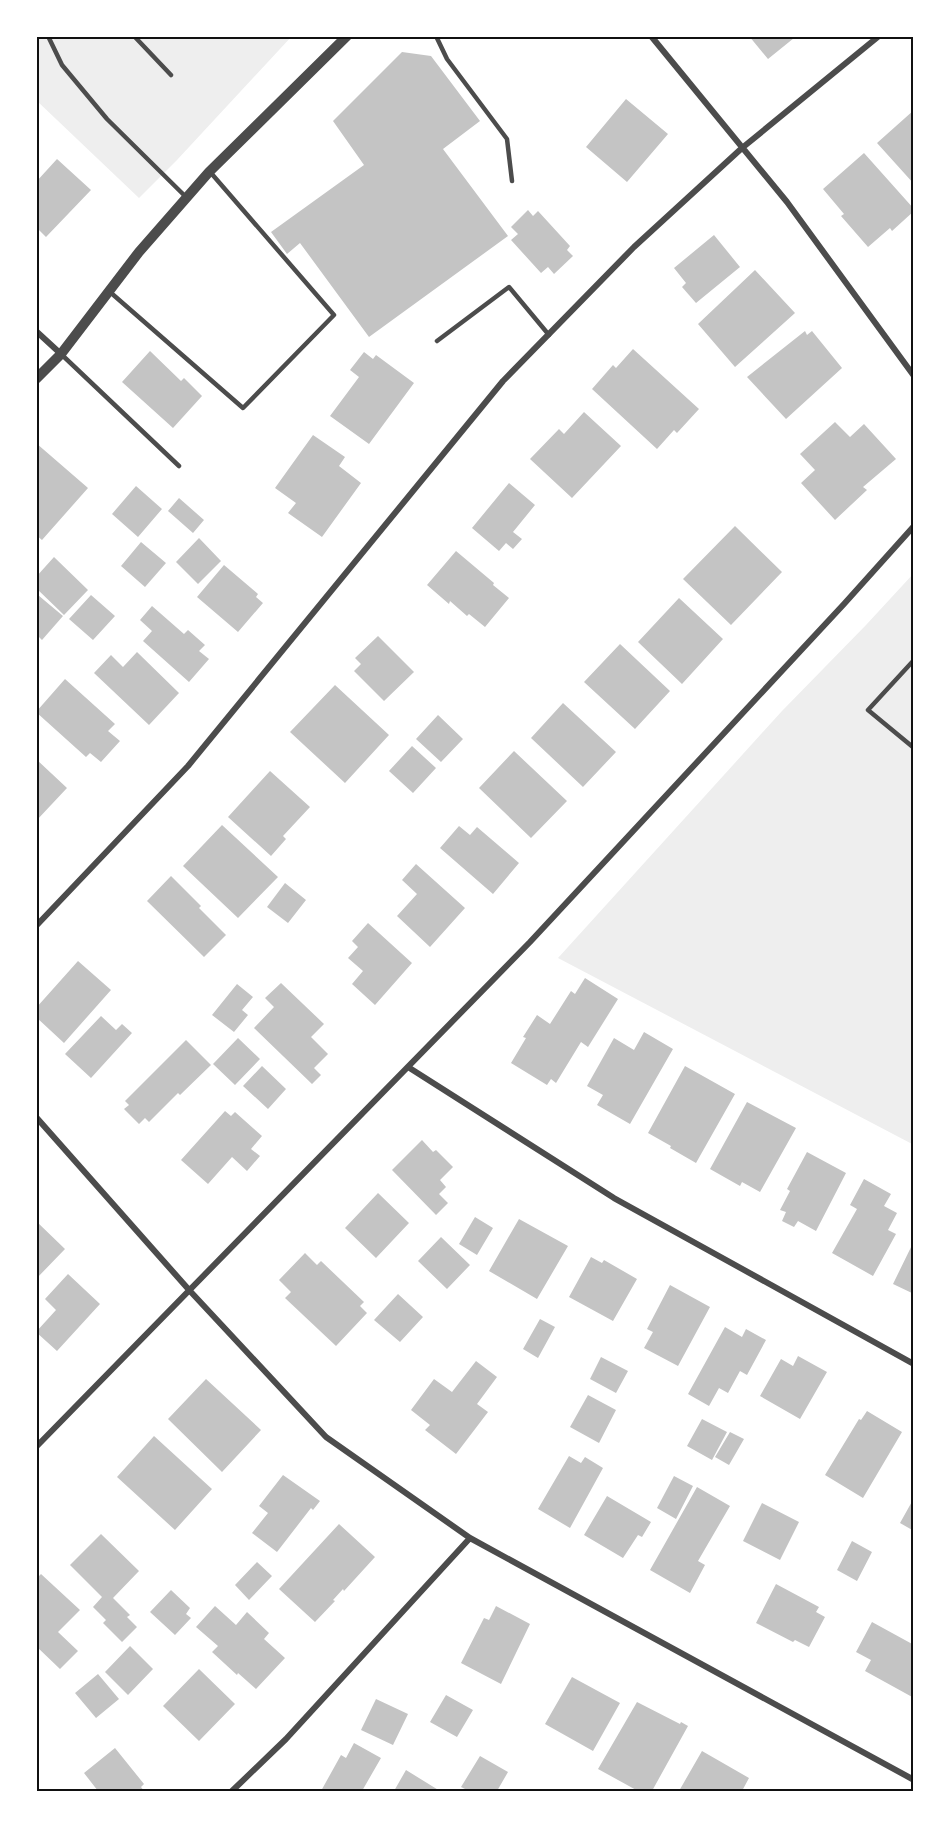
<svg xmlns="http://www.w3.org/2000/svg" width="950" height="1827" font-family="'Titillium Web',sans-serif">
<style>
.green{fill:#eee}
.building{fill:#c4c4c4}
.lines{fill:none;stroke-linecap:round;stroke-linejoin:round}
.service{stroke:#4c4c4c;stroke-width:4.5}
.minor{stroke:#4c4c4c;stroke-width:6}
.tertiary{stroke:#4c4c4c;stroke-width:10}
.neatline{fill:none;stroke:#111;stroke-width:2}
</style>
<rect width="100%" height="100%" fill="#fff"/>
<path class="green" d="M36 36H292L177 160 139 198 36 100Z
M914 573V1145L558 958 782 711 866 625Z"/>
<path class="building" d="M749 36H792L794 38 768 59Z
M402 52 431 56 480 121 443 149 508 236 369 337 300 243 287 254 271 232 364 165 333 121Z
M626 99 668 134 627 182 586 147Z
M914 110V184L877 143Z
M864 153 914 209V211L892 231 890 228 868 247 841 216 844 214 823 189Z
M57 159 91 190 46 237 36 227V182Z
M528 210 533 216 538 211 570 246 567 250 573 256 554 274 548 267 541 273 511 240 518 234 511 227Z
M714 235 740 267 696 303 682 287 686 283 674 268Z
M755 270 795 313 735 367 698 324Z
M805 331 807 335 812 331 842 368 786 419 747 377Z
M633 349 699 409 677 433 674 430 657 449 592 389 613 365 616 368Z
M150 351 181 381 184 378 202 396 173 428 122 382Z
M364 352 373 359 376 355 414 383 369 444 330 416 359 377 350 370Z
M584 412 621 446 572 498 530 459 559 429 564 434Z
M835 422 850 437 864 424 896 459 863 487 867 490 835 520 801 483 815 470 800 454Z
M313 435 345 457 339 466 361 483 322 537 288 513 296 503 275 488Z
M36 443 88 488 42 540 36 535Z
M509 483 535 505 513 532 522 539 513 549 506 543 499 551 472 528Z
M136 486 162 509 138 537 112 514Z
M179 498 204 520 193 533 168 511Z
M735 526 782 572 731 625 683 579Z
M199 538 221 561 198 584 176 562Z
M141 542 166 563 145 587 121 566Z
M456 551 494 583 493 585 509 598 485 627 469 614 467 616 450 601 449 604 427 585Z
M54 557 88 590 64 615 36 588V577Z
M224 565 258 594 256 597 263 603 238 632 197 597Z
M38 595 63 616 42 640 36 634V598Z
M91 595 115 616 93 640 69 619Z
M679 598 723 639 682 684 638 642Z
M152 606 184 634 188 630 205 645 199 651 209 659 189 682 143 641 152 631 140 620Z
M378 636 414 672 384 701 354 671 361 664 355 658Z
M620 644 670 691 635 729 584 682Z
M137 652 179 693 149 725 94 673 111 655 123 667Z
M65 679 115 724 108 731 120 741 101 762 90 753 86 757 36 712Z
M335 685 389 735 345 783 290 732Z
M563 703 616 752 583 787 531 738Z
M438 715 463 739 441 762 416 739Z
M412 746 436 768 413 793 389 771Z
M514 751 567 801 531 838 479 788Z
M36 759 67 788 36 821Z
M270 771 310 807 283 836 286 839 271 856 228 817Z
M222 825 278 877 238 918 183 866Z
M459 826 470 835 477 827 519 863 493 894 440 848Z
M416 864 465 908 430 947 397 916 417 894 402 880Z
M171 876 201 906 199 908 226 935 204 957 147 901Z
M285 883 306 900 288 923 267 907Z
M368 923 412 963 375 1005 352 984 363 971 348 958 358 947 352 941Z
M78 961 111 990 64 1043 36 1017V1008Z
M585 978 618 999 588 1047 581 1042 556 1083 551 1079 547 1085 511 1063 526 1038 523 1037 537 1015 550 1024 571 991 575 994Z
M281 983 324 1024 311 1037 328 1054 314 1068 321 1075 312 1084 254 1028 274 1007 265 998Z
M237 984 253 997 242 1010 248 1015 234 1032 212 1015Z
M101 1016 116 1030 122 1024 132 1033 91 1078 65 1054Z
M644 1032 673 1049 630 1124 597 1105 603 1095 587 1086 614 1038 634 1050Z
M238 1038 260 1059 235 1085 213 1064Z
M186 1040 211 1065 180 1095 178 1093 149 1122 145 1118 139 1124 124 1109 129 1105 125 1101Z
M262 1066 286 1089 268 1109 243 1086Z
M685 1066 735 1094 696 1163 670 1148 671 1146 648 1133Z
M747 1102 796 1128 760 1192 742 1182 740 1186 710 1169Z
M225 1111 231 1116 235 1112 262 1136 251 1149 260 1156 247 1171 232 1157 208 1184 181 1160Z
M422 1140 433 1152 436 1150 453 1167 440 1180 446 1187 439 1194 448 1203 436 1215 392 1170Z
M807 1152 846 1173 816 1231 798 1221 794 1227 782 1221 786 1212 780 1210 790 1191 787 1189Z
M864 1179 891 1194 884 1206 897 1213 888 1230 896 1234 873 1276 832 1253 857 1209 850 1205Z
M378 1193 409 1223 376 1258 345 1228Z
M475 1217 493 1228 477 1255 459 1244Z
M519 1219 568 1246 537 1299 489 1271Z
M36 1221 65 1249 36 1279Z
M441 1237 470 1265 447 1289 418 1261Z
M914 1241V1294L893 1284Z
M305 1253 317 1265 321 1261 364 1302 360 1306 367 1313 336 1346 285 1298 291 1292 279 1280Z
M591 1257 602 1263 604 1260 637 1279 613 1321 569 1297Z
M68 1274 100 1304 57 1351 36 1332 56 1310 45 1299Z
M670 1285 710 1307 678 1366 644 1348 653 1332 647 1329Z
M398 1294 423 1317 400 1342 374 1320Z
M540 1319 555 1327 538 1358 523 1349Z
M725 1327 742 1337 746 1329 766 1340 747 1375 740 1371 728 1393 719 1388 709 1406 688 1394Z
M798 1356 827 1372 800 1419 760 1396 781 1359 793 1366Z
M601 1357 628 1371 616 1393 590 1379Z
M476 1361 497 1377 477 1404 488 1412 456 1454 425 1430 430 1425 411 1410 434 1379 452 1392Z
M206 1379 261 1430 222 1472 168 1419Z
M588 1395 616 1410 599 1443 570 1427Z
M867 1411 902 1432 863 1498 825 1475 859 1419 861 1420Z
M702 1419 727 1432 712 1460 687 1446Z
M730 1432 744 1439 729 1465 715 1457Z
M154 1436 212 1489 175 1530 117 1477Z
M569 1456 581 1463 585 1457 603 1468 570 1528 538 1509Z
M283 1475 320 1501 313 1510 311 1508 277 1552 252 1533 268 1513 259 1506Z
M674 1476 693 1486 676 1519 657 1508Z
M697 1487 730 1506 698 1561 705 1565 690 1593 650 1570Z
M607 1496 651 1522 642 1537 638 1535 623 1558 584 1535Z
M914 1498V1531L900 1523Z
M762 1503 799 1522 780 1560 743 1541Z
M339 1524 375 1557 344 1591 343 1589 333 1600 335 1601 315 1622 279 1589Z
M101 1534 139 1571 113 1598 130 1615 127 1617 137 1627 122 1642 103 1623 106 1620 93 1607 102 1597 70 1565Z
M852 1541 872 1552 857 1581 837 1570Z
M257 1562 272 1576 249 1600 235 1585Z
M41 1574 80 1610 58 1632 78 1651 60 1669 36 1646V1579Z
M776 1584 819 1607 816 1612 825 1617 809 1647 795 1640 793 1642 756 1623Z
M171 1590 190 1608 186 1614 191 1618 175 1635 150 1612Z
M215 1606 236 1625 247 1612 269 1633 264 1639 285 1658 256 1689 238 1673 237 1675 212 1652 218 1646 196 1627Z
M496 1606 530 1624 501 1684 461 1663 484 1618 489 1620Z
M872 1622 914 1645V1698L865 1671 871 1660 856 1652Z
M130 1646 153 1669 128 1695 105 1672Z
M199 1669 235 1704 199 1741 163 1706Z
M98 1674 119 1699 96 1718 75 1693Z
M572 1677 620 1703 593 1751 545 1724Z
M446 1695 473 1710 457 1737 430 1722Z
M376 1699 408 1714 393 1745 361 1730Z
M637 1702 680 1724 681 1722 688 1726 652 1791H638L598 1769Z
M354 1743 381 1758 362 1791H321L341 1755 346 1758Z
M115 1748 144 1784 141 1787 144 1791H98L84 1773Z
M702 1751 749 1778 742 1791H679Z
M480 1756 508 1772 497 1791H469L461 1787Z
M406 1770 440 1791H394Z"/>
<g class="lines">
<path class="service" d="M48 36 62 65 107 119 187 198
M134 36 171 75
M436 36 447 59 507 139 512 181
M110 292 243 408 334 315 211 173
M437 341 509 287 549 335
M61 354 179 466
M914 660 868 710 914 748"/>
<path class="minor" d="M651 36 787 202 914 376
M36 331 61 354
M36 926 188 766 503 381 634 247 742 148 879 36
M408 1067 614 1198 914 1364
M36 1117 190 1291 326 1437 470 1538 914 1780
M36 1447 530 942 844 604 914 526
M232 1791 286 1739 470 1538"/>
<path class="tertiary" d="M36 379 61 354 139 252 209 172 347 36"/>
</g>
<rect width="950" height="1827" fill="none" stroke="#ffffff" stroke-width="75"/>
<rect x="38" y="38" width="874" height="1752" class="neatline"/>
</svg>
